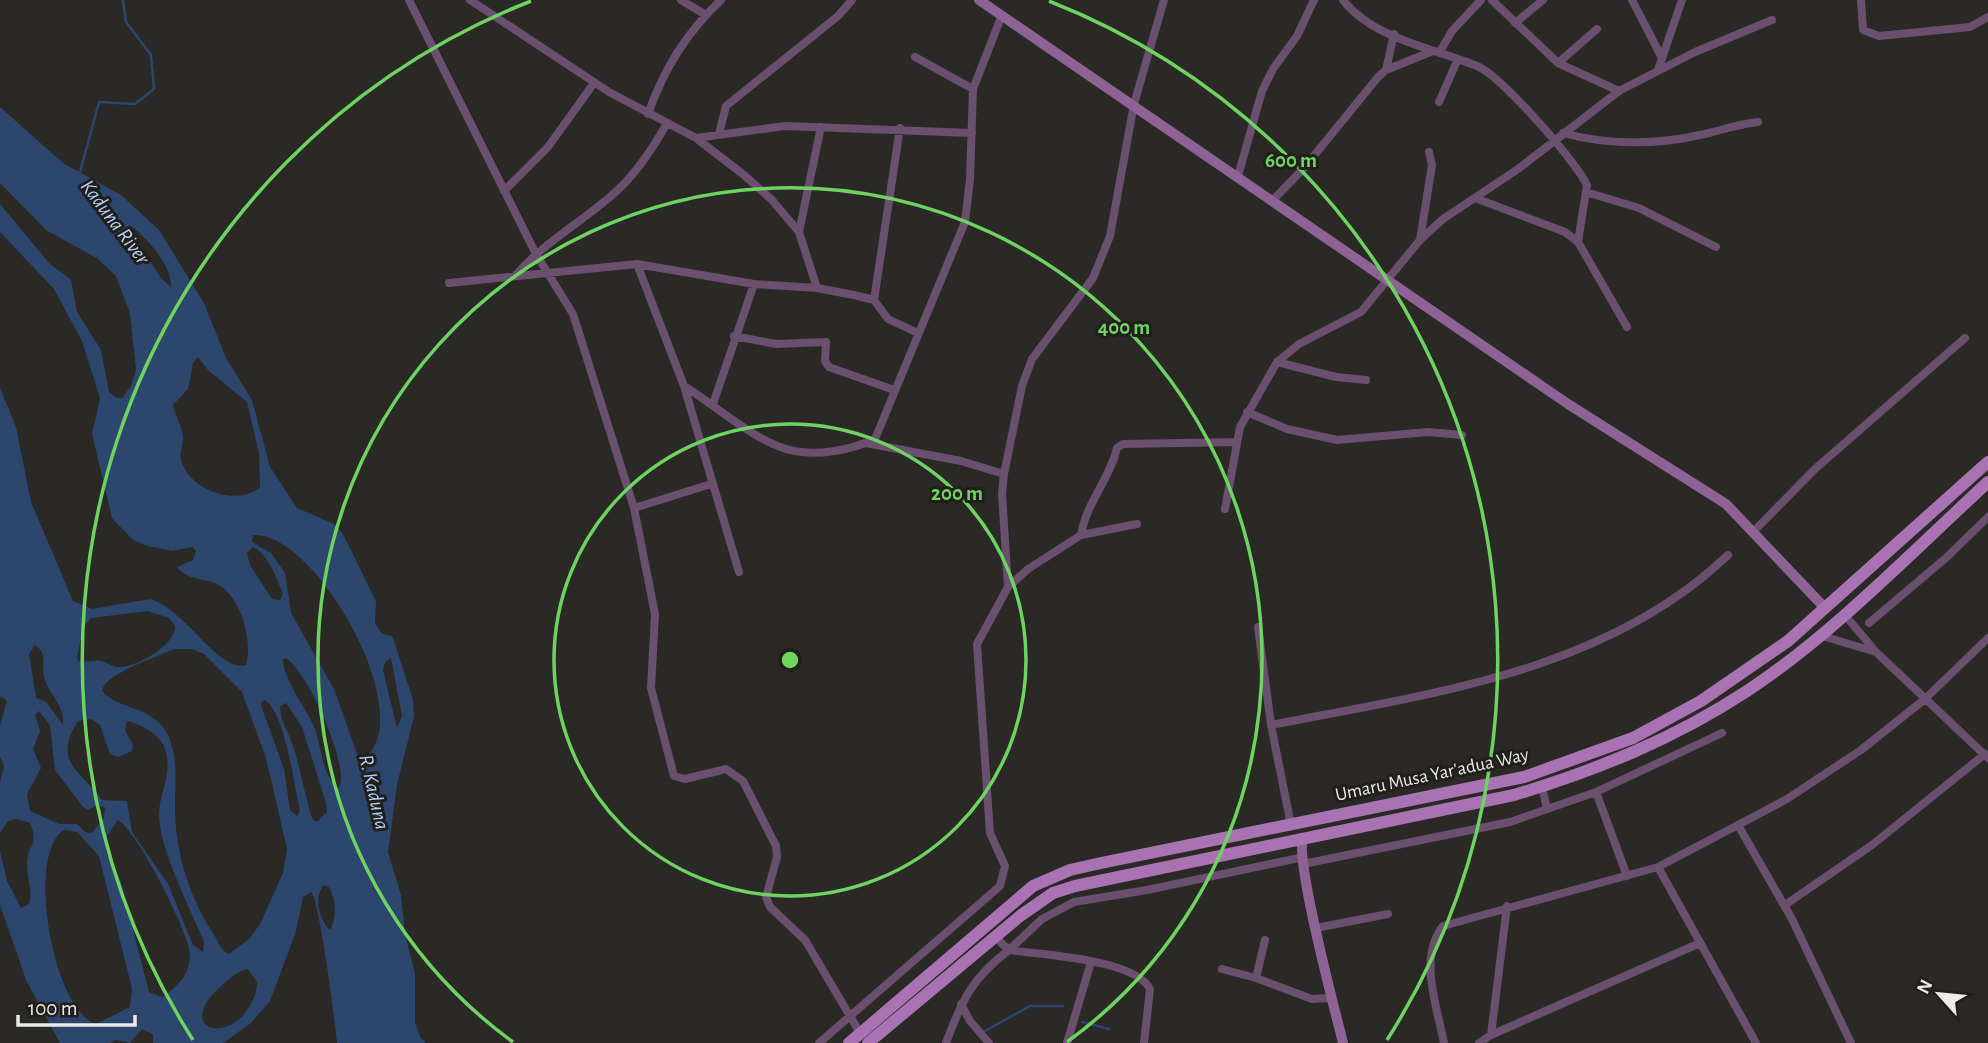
<svg xmlns="http://www.w3.org/2000/svg" width="1988" height="1043" font-family="'Alegreya Sans',sans-serif">
<style>
.water{fill:#2d466e;fill-rule:evenodd}
.lines{fill:none;stroke-linecap:round;stroke-linejoin:round}
.stream{stroke:#2d466e;stroke-width:2.5}
.street{stroke:#6a4f6e;stroke-width:8}
.secondary{stroke:#8e6295;stroke-width:10}
.primary{stroke:#a972b3;stroke-width:12}
.ring{fill:none;stroke:#6ed360;stroke-width:3.5}
.labels{text-anchor:middle;dominant-baseline:central;stroke-width:6;stroke-linejoin:round;paint-order:stroke}
.street-label{font-size:19px;fill:#ecebe8;stroke:#201f1b}
.water-label{font-size:21px;font-style:italic;fill:#b5cff7;stroke:#201f1b}
.centre{fill:#6ed360;stroke:#201f1b;stroke-width:3.5}
.ring-label{font-size:21px;text-anchor:middle;font-weight:bold;fill:#6ed360;stroke:#201f1b;stroke-width:6;stroke-linejoin:round;paint-order:stroke}
</style>
<rect width="100%" height="100%" fill="#2a2925"/>
<path class="water" d="M0 107 63 163 121 195 159 230 204 303 226 358 252 400 270 467 297 508 334 524 343 534 376 601 375 623 382 634 392 636 394 641 413 700 414 716 397 785 388 852 401 895 405 934 415 974V1022L420 1037 426 1043H337C335 1022 320 901 311 892L303 897 296 931 270 1001 251 1023 223 1043H153V1034L142 1029 130 1043 116 1040 109 1043H60L26 980 0 905V851L7 881 21 908 29 904C33 889 27 879 27 865 26 846 40 846 30 823L17 819 8 821 0 833V782L4 766 0 757V725L7 701 0 696V388L16 427 31 502 73 601 92 609 150 599C186 609 218 673 246 665 253 641 241 596 217 584 203 578 187 580 177 567L193 560 196 551 192 547 173 551 147 546 133 540 112 518 92 434 100 398 82 341 54 289 0 232V204L49 263 71 280 77 312 101 350 109 392 117 398H122L131 386 136 370 130 313 116 276 98 259 46 230 0 183ZM127 227H132C148 239 172 266 171 287L161 278ZM198 357 208 370 247 402 259 453 260 488C236 506 192 491 182 463 178 454 184 445 183 436 182 426 175 416 173 405L188 389 193 363ZM253 535C314 530 421 714 364 759L357 754 334 689 291 613 285 573 271 553 252 542ZM253 547C268 553 276 578 283 593L280 600 272 599 250 565 247 553ZM148 611 169 618 175 626C176 645 138 666 121 667 113 668 108 662 100 661 93 660 87 663 79 661L77 658 83 628 91 618ZM35 645C49 653 40 668 45 680 51 697 65 706 63 725L46 702 36 698 29 654ZM174 649H192L204 654 242 692 266 758 287 849 283 873 260 924 249 939 229 954C220 950 218 941 213 933 189 897 175 851 175 807 175 785 178 764 171 743 160 704 115 711 102 690 107 673 157 657 174 649ZM285 658C306 667 351 768 339 788 323 780 321 745 315 729 306 706 285 684 283 660ZM391 658 402 716 397 728 383 670 385 662ZM265 700C286 715 294 786 300 811L297 816 290 810 284 769 262 708 261 702ZM286 703 302 727 326 803 327 812 317 822 313 820C304 795 301 768 292 743 288 731 280 720 280 706ZM39 711 50 725 55 770 83 807 87 810 98 805 105 808 104 818 92 833 85 832 77 824H59L30 811 27 794 41 768 33 749 40 731 35 715ZM91 719 100 725 110 754 118 757 132 751 133 745 125 730 127 721C141 724 161 735 165 749 173 772 160 791 159 813 158 847 191 910 204 942L203 952 193 945 168 884 132 832 127 801 102 800C80 769 52 763 78 721ZM118 820C137 831 188 930 190 954 191 973 177 988 162 997L149 992 121 882 106 851 107 836ZM64 830 77 832 99 856 132 989 130 1007 96 1024C53 1011 25 854 64 830ZM324 885 329 887C336 898 337 919 330 930 319 920 313 897 324 885ZM248 969 257 982C257 996 251 1004 243 1016 214 1043 183 1022 217 990 226 981 237 971 248 969Z"/>
<g class="lines">
<path class="stream" d="M79 176 99 102 135 104 154 89 151 55 126 22 123 0
M1082 1022 1109 1029
M985 1031 1030 1006H1063"/>
<path class="street" d="M409 0 536 254 573 314 634 508 655 614 651 688 674 776 685 779 726 769 743 781 776 846 777 857 766 897 770 907 805 940 860 1033
M470 0 609 92 696 138 744 175 772 200 799 232 817 288
M681 0 706 15
M1343 0C1373 39 1434 48 1477 66 1501 76 1575 160 1587 185L1578 242
M1492 0 1558 63 1619 91
M1632 0 1662 58
M1861 0 1863 30 1879 36 1970 27 1988 17
M1515 23 1543 0
M1439 53 1452 31 1481 0
M915 57 973 89
M1558 63 1597 29
M1386 70 1394 34
M1658 70 1682 0
M1439 102 1458 59
M648 114C664 69 686 33 721 0
M1563 133C1606 145 1657 145 1700 135 1720 131 1737 124 1758 122
M719 134 726 106 838 16 852 0
M696 138 785 126 972 133
M1238 176 1262 91 1273 69 1297 36 1314 0
M504 191 548 147 594 83
M1586 192 1639 208 1716 247
M1475 198 1565 232 1578 242 1627 327
M1273 200 1304 168 1378 77 1386 70 1433 51
M799 232 821 127
M1420 240 1432 165 1429 152
M637 264 684 386 739 572
M515 276C542 244 580 223 611 196 635 176 652 150 667 123
M449 283 637 264 754 284 817 288 854 295 874 300 888 319 918 333
M874 300 900 128
M734 336 776 344 826 342 825 361 829 367 894 390
M1277 362 1336 377 1366 380
M684 386C715 405 756 442 790 450 816 457 851 450 875 439L965 222 970 179 973 89 1002 15
M713 404 754 284
M1247 412 1287 429 1337 440 1428 432 1462 435
M866 443 961 461 1004 474
M634 508 711 484
M1225 509 1240 427 1277 362 1299 344 1361 312 1420 240 1443 219 1518 169 1619 91 1695 52 1772 20
M1754 531 1815 469 1965 338
M1081 535C1086 503 1110 479 1117 448L1123 444 1236 442
M1008 587 1028 569 1081 535 1137 524
M1844 614 1876 652
M1869 623 1947 557 1988 517
M1258 627 1271 725
M1819 635 1876 652 1988 758
M1542 787 1547 809
M1596 792 1627 876
M1291 825 1271 725C1429 694 1606 672 1728 555
M1738 825 1792 919 1851 1043
M1303 864 1510 822 1596 792 1722 733
M1658 867 1756 1043
M1785 905 1872 845 1985 754
M1507 906 1491 1035 1700 943
M1316 928 1388 914
M1265 940 1256 978 1312 999 1329 998
M1222 969 1256 978
M961 1004 970 1021 989 1043
M819 1043 1000 886 1005 866 990 833 977 644 1008 587 1002 494 1004 474 1022 386 1032 359 1093 278 1110 236 1134 104 1164 0
M946 1043C962 1000 972 978 1009 950L995 937
M1067 1043 1091 962
M1144 1043 1150 989C1135 959 1042 955 1009 950L1042 919 1074 902 1147 890 1299 858
M1444 1043C1437 1006 1418 958 1443 926L1658 867 1738 825 1787 799 1861 750 1925 699 1988 638
M1479 1043 1491 1035"/>
<path class="secondary" d="M979 0 1568 404 1726 504 1825 608
M1303 838C1295 861 1335 1010 1343 1043"/>
<path class="primary" d="M849 1043 1033 886 1070 870 1101 863 1524 777 1633 738 1701 701 1788 641 1988 462
M868 1043 1020 916 1053 893 1075 886 1514 795C1597 770 1674 739 1747 691 1831 636 1913 551 1988 482"/>
</g>
<g class="ring">
<circle cx="790" cy="660" r="236"/>
<path d="M513 1042A472 472 0 1 1 1067 1042"/>
<path d="M193 1040A708 708 0 0 1 531 1M1049 1A708 708 0 0 1 1387 1040"/>
</g>
<g class="labels">
<g class="street-label">
<text transform="translate(1432 775) rotate(-12)">Umaru Musa Yar'adua Way</text>
</g>
<g class="water-label">
<text transform="translate(115 222) rotate(53)">Kaduna River</text>
<text transform="translate(374 792) rotate(77)">R. Kaduna</text>
</g>
</g>
<circle cx="790" cy="660" r="10" class="centre"/>
<g class="ring-label">
<text x="1291" y="167">600 m</text>
<text x="1124" y="334">400 m</text>
<text x="957" y="500">200 m</text>
</g>
<g transform="translate(1939 994) rotate(297)" stroke="#201f1b" stroke-width="5" paint-order="stroke">
<path d="M0-5L12 26L0 18L-12 26Z" fill="#ecebe8"/>
<text y="-10" font-size="19" font-weight="bold" text-anchor="middle" fill="#ecebe8">N</text>
</g>
<path d="M18 1015v10h117v-10" fill="none" stroke="#ecebe8" stroke-width="3.5"/>
<text x="28" y="1015" font-size="21" fill="#ecebe8" stroke="#201f1b" stroke-width="5" paint-order="stroke">100 m</text>
</svg>
